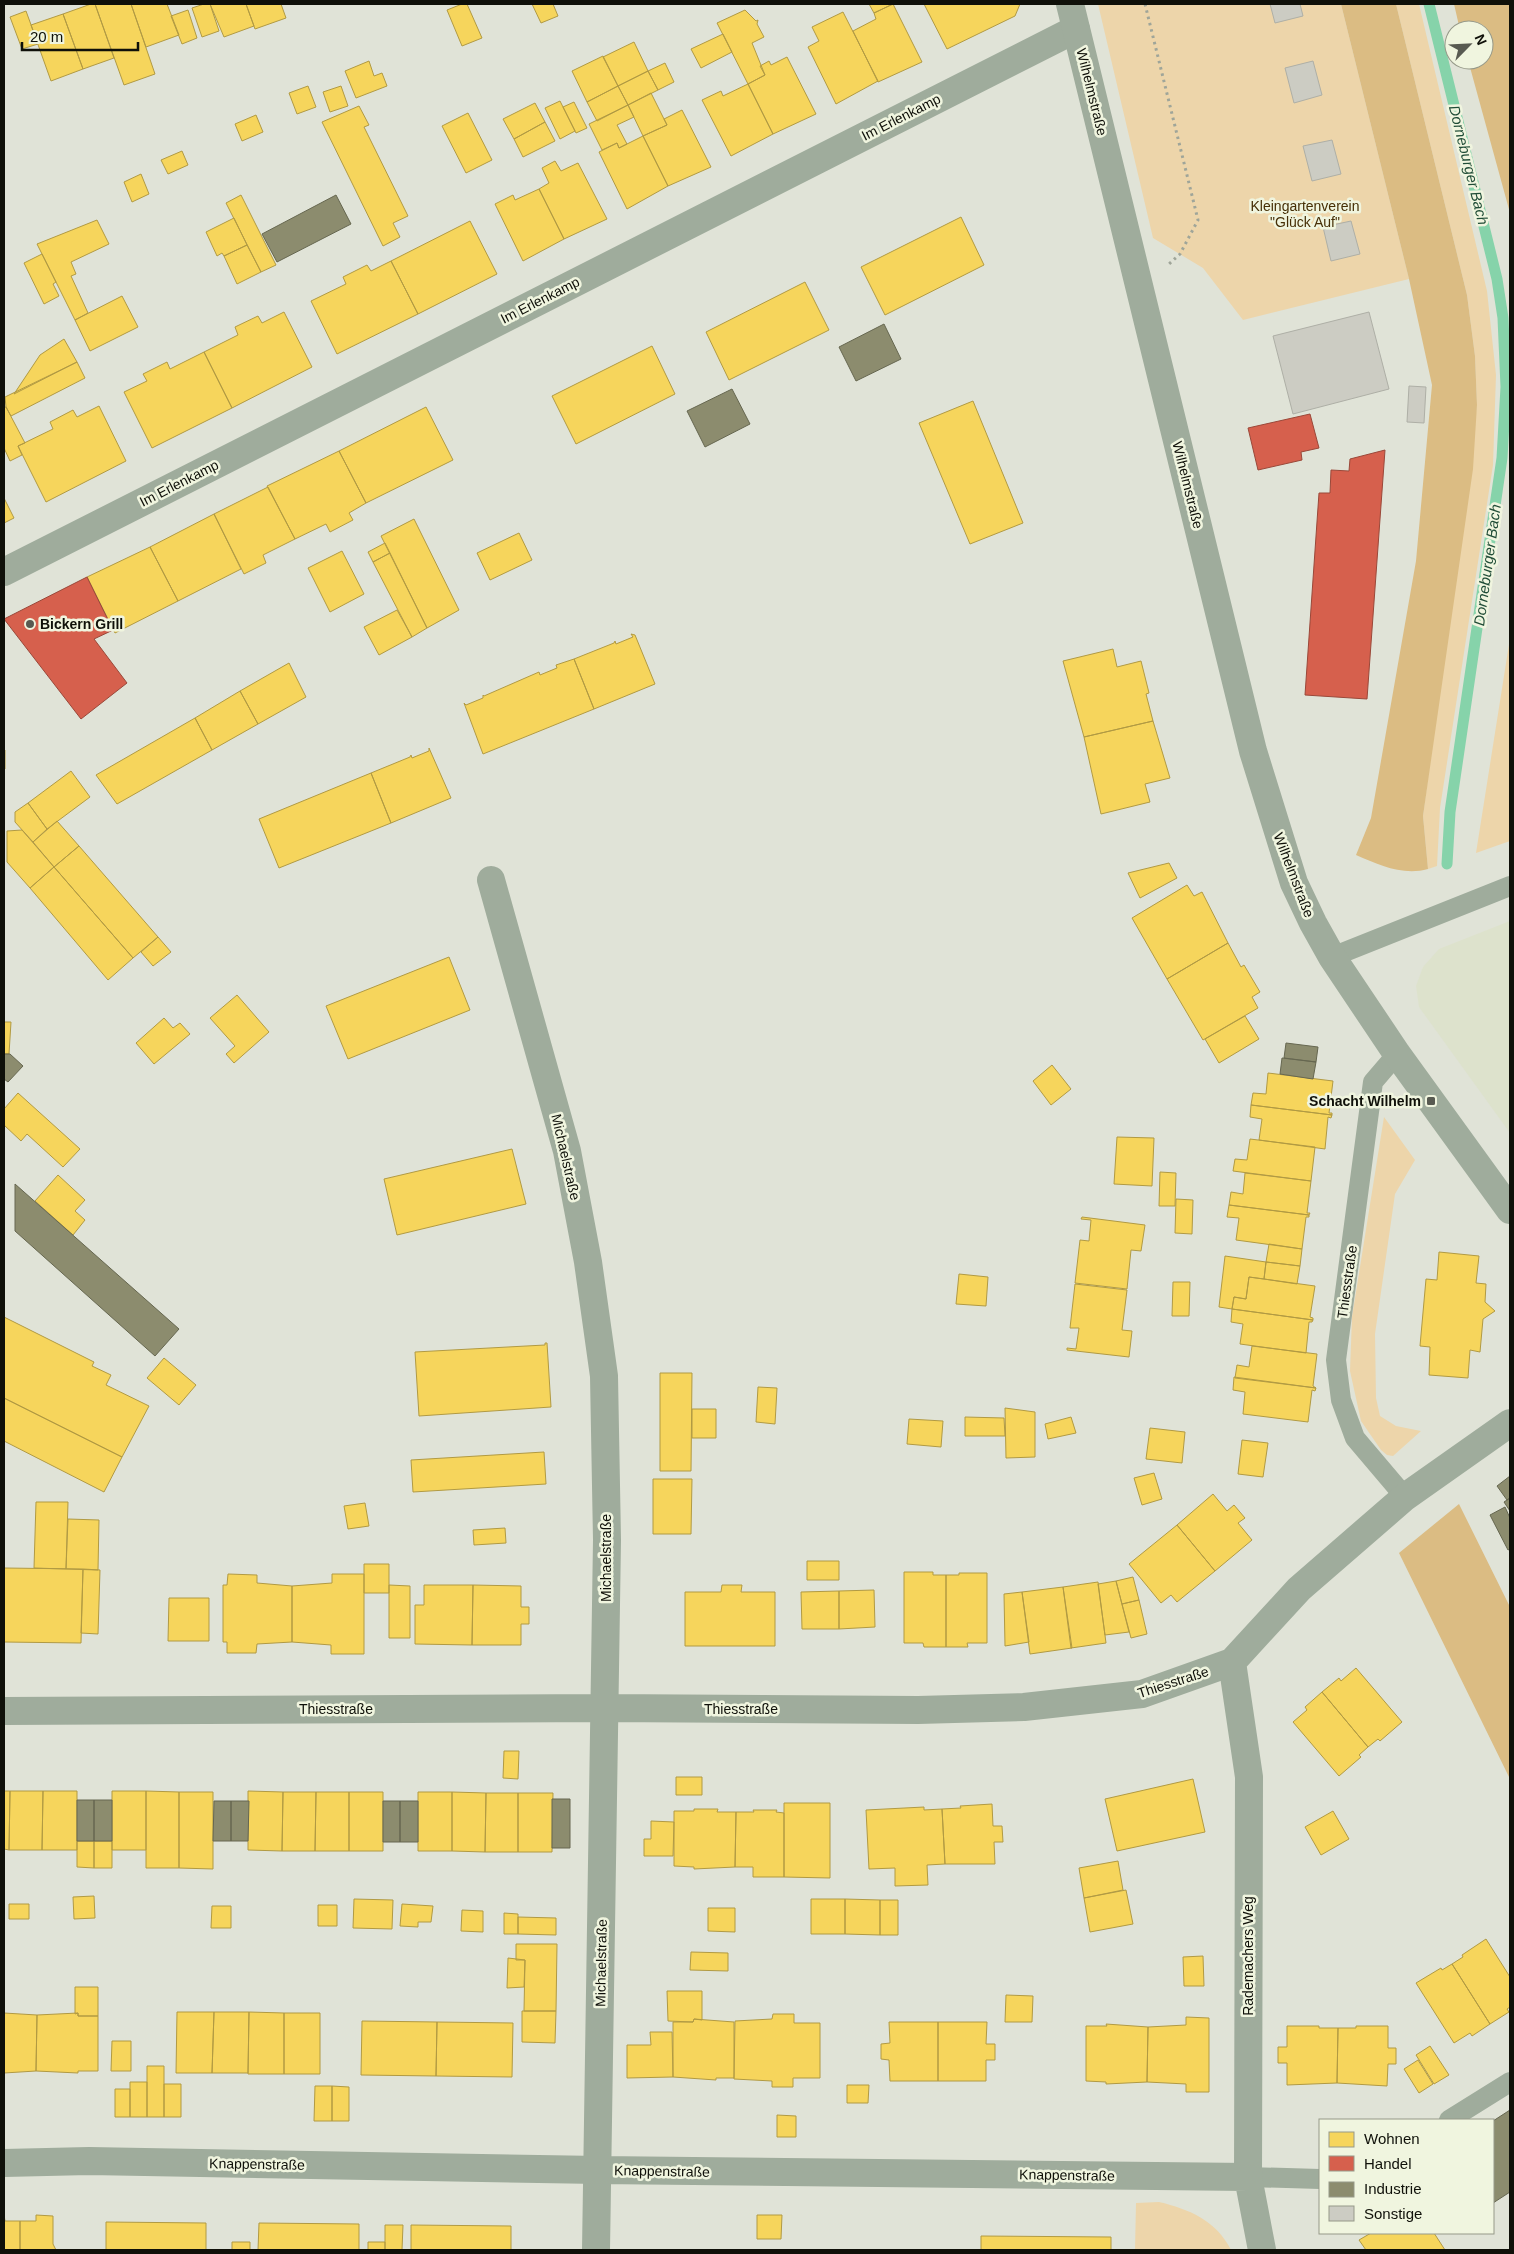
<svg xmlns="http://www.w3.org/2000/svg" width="1514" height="2254" font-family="Arial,sans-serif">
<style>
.built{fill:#dde2cc}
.green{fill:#edd5aa}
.forest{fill:#dbbc83}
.homes{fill:#f6d55c;stroke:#b19a43}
.shops{fill:#d6604d;stroke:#9a4839}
.industry{fill:#8c8c6e;stroke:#666750}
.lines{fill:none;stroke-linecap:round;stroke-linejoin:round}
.stream{stroke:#86d3aa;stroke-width:11}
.building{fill:#ccccc3;stroke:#aeafa6}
.path{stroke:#9fa599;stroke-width:3;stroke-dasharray:2.5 4;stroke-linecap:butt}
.service{stroke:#9fac9c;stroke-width:20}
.minor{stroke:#9fac9c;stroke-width:28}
.tertiary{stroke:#9fac9c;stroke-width:28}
.poi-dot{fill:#585a51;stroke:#f0f5df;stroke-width:2}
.labels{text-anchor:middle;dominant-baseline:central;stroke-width:5;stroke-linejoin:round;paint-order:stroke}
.street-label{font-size:14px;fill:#0f1009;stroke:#f0f5df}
.park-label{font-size:14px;fill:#462f06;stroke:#f0f5df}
.poi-label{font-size:14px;font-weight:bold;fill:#0f1009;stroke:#f0f5df;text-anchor:start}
.water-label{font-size:15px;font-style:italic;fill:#204d37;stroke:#f0f5df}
</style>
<rect width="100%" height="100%" fill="#e0e3d7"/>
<path class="built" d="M1510 921V1133L1419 1007 1416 986 1423 967 1439 949Z"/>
<path class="green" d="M1098 4H1341L1409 279 1243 320 1203 268 1153 238Z
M1396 4H1419L1487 291 1496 375 1493 465 1440 808 1437 866 1428 869 1423 816 1477 405 1475 356 1467 295Z
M1510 638V841L1476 853Z
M1384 1117 1415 1160 1395 1194 1375 1334 1376 1398 1380 1416 1396 1426 1421 1431 1393 1456 1387 1455 1381 1450 1361 1421 1350 1371 1352 1317Z
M1159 2202C1189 2209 1217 2221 1231 2250H1135L1136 2203Z"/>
<path class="forest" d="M1341 4H1396L1467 295 1475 356 1477 405 1473 469 1423 816 1428 869C1403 876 1379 865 1356 855L1371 818 1416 561 1432 385 1409 279Z
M1454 4H1510V213L1468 60H1484V30H1460Z
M1459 1504 1510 1607V1779L1399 1553Z"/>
<path class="homes" d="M91 4H95L114 58 83 69 63 14Z
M95 4H131L155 74 124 85Z
M131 4H167L179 35 146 47Z
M204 4H210L219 31 202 37 192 8Z
M210 4H246L254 26 224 37Z
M246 4H281L286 18 255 29Z
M462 4H467L482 38 462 46 447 10Z
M532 4H553L558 16 541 23Z
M869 4H893L874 13Z
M893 4 922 62 878 82 853 31 876 19 874 13Z
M924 4H1020L1015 16 947 49Z
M188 10 197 38 182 44 171 16Z
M745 10 756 21 758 20 757 24 764 37 752 43 765 75 748 84 717 23Z
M26 11 38 44 22 49 10 17Z
M843 12 878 81 836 104 808 47 819 41 812 27Z
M63 14 83 69 51 81 31 25Z
M723 34 732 52 701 68 691 49Z
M634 42 648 71 618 86 603 57Z
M603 56 618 86 587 102 572 71Z
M787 57 816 114 773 134 748 84 765 75 760 66 769 61 771 65Z
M369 61 374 76 382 73 387 86 356 98 345 71Z
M665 63 674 82 658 90 648 71Z
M648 71 658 90 628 105 618 86Z
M748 84 773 134 731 156 702 100 721 91 723 96Z
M308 86 316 107 297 114 289 93Z
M341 86 348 106 330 112 323 92Z
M618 86 628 105 597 121 587 102Z
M651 93 667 125 643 136 628 105Z
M560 101 575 131 560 139 545 108Z
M574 102 587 128 576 133 563 107Z
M535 103 545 122 514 139 503 119Z
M628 105 634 117 617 125 627 144 619 148 617 143 602 150 589 124Z
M359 106 369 125 364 127 408 216 393 223 400 237 383 246 322 122Z
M682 110 711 167 668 186 643 136 667 125 664 119Z
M468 113 492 160 466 173 442 126Z
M256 115 263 132 242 141 235 124Z
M545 122 555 141 523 157 514 139Z
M643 136 668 186 627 209 599 152 617 143 619 148Z
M182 151 188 165 168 174 161 160Z
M555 161 561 171 578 163 607 219 564 239 539 189 549 183 542 168Z
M141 174 149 194 132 202 124 182Z
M539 189 564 239 523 261 495 204 513 195 515 200Z
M241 195 276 265 261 272 226 203Z
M961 217 984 265 885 315 861 267Z
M234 218 247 245 224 256 222 253 217 256 206 232Z
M97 220 109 244 71 262 76 274 71 276 88 313 75 320 37 244Z
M470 221 497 274 418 314 391 261Z
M247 245 261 272 237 284 224 256Z
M42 254 56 282 53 284 59 296 44 304 24 263Z
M391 261 418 314 337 354 311 301 346 284 343 277 367 265 371 271Z
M805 282 829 330 729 380 706 332Z
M122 296 138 327 90 351 75 320Z
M284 312 312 367 232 408 204 352 238 335 235 327 258 316 262 323Z
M64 339 77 362 14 394 40 355Z
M652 346 675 394 576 444 552 396Z
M204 352 232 408 152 448 124 392 147 381 143 374 167 362 170 369Z
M77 362 85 378 11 416 6 407 5 397Z
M973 401 1023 523 970 544 919 423Z
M99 406 126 461 46 502 18 446 53 429 50 422 73 410 77 417Z
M4 407H6L25 443 18 446 22 455 10 461 4 448Z
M426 407 453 460 366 503 339 451Z
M339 451 366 503 349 513 353 520 330 532 326 524 295 539 267 486Z
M268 487 295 539 263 555 266 563 244 574 214 514Z
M4 498 14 518 4 523Z
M214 514 241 569 178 601 150 547Z
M414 519 459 610 427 628 381 536Z
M519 533 532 560 490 580 477 553Z
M385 543 390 553 373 562 368 552Z
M150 547 178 601 115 633 87 577Z
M342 551 364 594 330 612 308 568Z
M390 553 427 628 412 637 373 562Z
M397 610 412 637 379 655 364 627Z
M631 634 635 635 655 684 594 709 574 659 614 643 615 641 616 644 633 637Z
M1113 649 1117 667 1141 661 1149 693 1146 694 1153 721 1084 737 1063 661Z
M574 659 594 709 483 754 464 703 466 705 483 698V695L484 696 539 672 540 675 557 668 556 665Z
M289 663 306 697 258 724 240 691Z
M240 691 258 724 212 750 195 718Z
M195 718 212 750 117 804 96 775Z
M1153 721 1170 778 1145 784 1150 802 1101 814 1084 737Z
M429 748 451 798 391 823 371 773 410 757 411 755 412 758 429 751Z
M4 750H5V769H4Z
M71 771 90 797 47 829 28 803Z
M371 773 391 823 279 868 259 819Z
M28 803 47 829 33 842 15 822V812Z
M57 821 79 846 54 867 33 842Z
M22 830 54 867 30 888 7 862V831Z
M79 846 158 937 133 958 54 867Z
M1169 863 1177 878 1140 898 1128 873Z
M54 867 133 958 108 980 30 888Z
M1187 885 1194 896 1202 892 1228 943 1167 979 1132 918Z
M158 937 171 952 153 966 141 952Z
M1228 943 1241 967 1244 965 1260 992 1252 997 1258 1008 1203 1040 1167 979Z
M449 957 470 1010 348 1059 326 1006Z
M237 995 269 1032 234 1063 226 1054 235 1046 210 1018Z
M1245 1016 1259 1039 1219 1063 1205 1039Z
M164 1018 173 1028 180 1023 190 1034 154 1064 136 1043Z
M4 1022H11L9 1054H4Z
M1052 1065 1071 1089 1051 1105 1033 1081Z
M1268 1073 1333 1081 1329 1113H1332V1115L1251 1105 1253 1093 1266 1094Z
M18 1093 80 1149 63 1167 27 1134 21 1141 4 1125V1109Z
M1251 1105 1332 1115 1331 1118 1328 1117 1325 1149 1259 1140 1262 1119 1250 1117Z
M1117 1137 1154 1138 1152 1186 1114 1184Z
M1250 1139 1315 1147 1311 1181 1233 1171 1235 1159 1247 1160Z
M512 1149 526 1204 397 1235 384 1179Z
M1160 1172 1176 1173 1175 1206H1159Z
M1245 1173 1311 1181 1307 1213H1310L1309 1215 1229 1205 1231 1192 1243 1194Z
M58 1175 85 1200 75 1211 85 1220 73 1235 35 1201Z
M1176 1199 1193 1200 1192 1234 1175 1233Z
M1229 1205 1309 1215V1217H1306L1302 1249 1236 1240 1239 1218 1227 1217Z
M1082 1217 1145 1225 1141 1251 1131 1250 1127 1289 1075 1283 1080 1240 1089 1241 1091 1220 1081 1219Z
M1269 1244 1302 1249 1300 1266 1266 1262Z
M1439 1252 1479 1256 1476 1283 1486 1284 1485 1302 1495 1311 1483 1319 1480 1352 1470 1350 1468 1378 1429 1375 1430 1347 1420 1346 1426 1279 1437 1280Z
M1225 1256 1266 1262 1264 1279 1249 1277 1246 1299 1234 1297 1232 1309 1219 1307Z
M1266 1262 1300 1266 1297 1284 1264 1279Z
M959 1274 988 1277 986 1306 956 1304Z
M1249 1277 1315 1286 1310 1317 1313 1318V1320L1232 1309 1234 1297 1246 1299Z
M1173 1282H1190L1189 1316H1172Z
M1075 1284 1127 1290 1122 1330 1132 1331 1129 1357 1067 1350V1348L1076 1349 1079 1328H1070Z
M1232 1309 1313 1320 1312 1322H1309L1306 1353 1240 1344 1243 1324 1231 1322Z
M4 1317 94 1362 92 1366 111 1375 106 1385 149 1406 122 1457 4 1398Z
M545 1343H547L551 1407 419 1416 415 1352 545 1345Z
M1252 1346 1317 1354 1313 1386 1316 1388 1235 1378 1237 1365 1249 1367Z
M164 1358 196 1385 179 1405 147 1378Z
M660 1373H692L691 1471H660Z
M1234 1377 1316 1388 1315 1391 1312 1390 1308 1422 1243 1414 1245 1392 1233 1390Z
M758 1387 777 1388 775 1424 756 1422Z
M4 1398 122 1457 104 1492 4 1441Z
M1005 1408 1035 1412V1457L1006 1458Z
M692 1409H716V1438H692Z
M965 1417 1004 1418 1005 1436H965Z
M1071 1417 1076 1433 1048 1439 1045 1424Z
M909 1419 943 1421 941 1447 907 1444Z
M1150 1428 1185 1432 1182 1463 1146 1459Z
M1242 1440 1268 1443 1263 1477 1238 1474Z
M544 1452 546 1484 413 1492 411 1460Z
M1154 1473 1162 1499 1142 1505 1134 1478Z
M653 1479H692L691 1534H653Z
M1213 1494 1227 1511 1234 1505 1245 1518 1238 1523 1252 1540 1215 1571 1177 1525Z
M36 1502H68L66 1569 34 1568Z
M365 1503 369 1526 348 1529 344 1506Z
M68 1519 99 1520 98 1570 66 1569Z
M1177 1525 1215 1571 1177 1602 1171 1595 1161 1603 1129 1564Z
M505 1528 506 1543 474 1545 473 1530Z
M807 1561H839V1580H807Z
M364 1564H389V1593H364Z
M4 1568 83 1569 81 1643 4 1642Z
M83 1569 100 1570 98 1634 81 1633Z
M904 1572H933V1575H946V1647H924L923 1643H904Z
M959 1573H987V1643H967L968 1647H946V1575H959Z
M228 1574 257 1575V1583L292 1586V1642L257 1644 256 1653H227V1642H223V1585H227Z
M332 1574H364V1654H331V1645L292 1642V1586L332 1583Z
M1133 1577 1139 1600 1122 1604 1116 1581Z
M1116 1581 1129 1632 1105 1635 1098 1584Z
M1098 1582 1106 1643 1071 1648 1063 1587Z
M389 1585 410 1586V1638H389Z
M424 1585H473L472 1645 415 1644V1605H424Z
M473 1585 521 1586V1607H529V1624H521V1645H472Z
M722 1585H742L741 1592H775V1646H685V1592H721Z
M1063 1587 1072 1648 1030 1654 1022 1592Z
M874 1590 875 1627 839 1629V1591Z
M839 1591V1629H802L801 1592Z
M1022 1592 1029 1642 1005 1646 1004 1594Z
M169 1598H209V1641H168Z
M1139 1600 1147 1634 1131 1638 1122 1604Z
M1356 1668 1402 1722 1380 1741 1378 1739 1368 1747 1322 1692 1339 1678 1341 1681Z
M1322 1692 1368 1747 1359 1755 1361 1757 1339 1776 1293 1722 1307 1710 1305 1707Z
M504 1751H519L518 1779 503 1778Z
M676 1777H702V1795H676Z
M1193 1779 1205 1832 1117 1851 1105 1799Z
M4 1791H10L9 1850 4 1849Z
M10 1791H43L42 1850H9Z
M43 1791H77V1850H42Z
M112 1791H146V1850H112Z
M146 1791 179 1792V1868H146Z
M248 1791 283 1792 282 1851 248 1850Z
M179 1792H213V1869L179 1868Z
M283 1792H316L315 1851H282Z
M316 1792H349V1851H315Z
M349 1792H383V1851H349Z
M418 1792H452V1851H418Z
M452 1792 486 1793 485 1852 452 1851Z
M486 1793H518V1852H485Z
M518 1793H553L552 1852H518Z
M784 1803H830V1878L784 1877Z
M992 1804 993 1826H1002L1003 1842H994L995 1864H945L942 1809 961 1808 960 1806Z
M924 1807V1810L942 1809 945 1864 927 1865 928 1885 895 1886V1868L869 1869 866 1810Z
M694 1809H718L717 1812H736L735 1867 694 1869V1867L674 1866V1811H694Z
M753 1810H777L776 1812 784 1813V1877H753V1867H735L736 1812H754Z
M1333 1811 1349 1839 1321 1855 1305 1827Z
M651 1821 674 1822 673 1856H644V1839H651Z
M77 1841H94V1868L77 1867Z
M94 1841H112V1868H94Z
M1118 1861 1123 1890 1084 1898 1079 1868Z
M1126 1890 1133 1924 1090 1932 1084 1898Z
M94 1896 95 1918 74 1919 73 1897Z
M354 1899 393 1900 392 1929 353 1928Z
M811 1899H845V1934H811Z
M845 1899 880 1900V1935L845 1934Z
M880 1900H898V1935H880Z
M9 1904H29V1919H9Z
M402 1904 433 1906 431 1922H418V1927L400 1926Z
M318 1905H337V1926H318Z
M212 1906H231V1928H211Z
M708 1908H735V1932L708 1931Z
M462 1910 483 1911V1932L461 1931Z
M504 1913 518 1914V1934H504Z
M518 1917 556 1918V1935L518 1934Z
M1486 1939 1510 1977V2007L1507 2009 1509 2012 1490 2024 1452 1964 1463 1957 1462 1955Z
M516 1944H557L556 2011H524L525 1960H516Z
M691 1952 728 1953V1971L690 1970Z
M1203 1956 1204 1986H1184L1183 1957Z
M508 1958 525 1960 524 1987 507 1988Z
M1452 1964 1490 2024 1472 2036 1470 2033 1454 2043 1416 1983 1441 1968 1442 1970Z
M75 1987H98V2016H78V2013L75 2014Z
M667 1991H702V2020L694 2019 693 2022 668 2021Z
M1006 1995 1033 1996 1032 2022H1005Z
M522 2011H556L555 2043 522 2042Z
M177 2012H214L212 2073H176Z
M214 2012H249L248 2073H212Z
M249 2012 284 2013V2074H248Z
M4 2013 37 2015 36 2071 4 2073Z
M78 2013V2016H98V2071H78V2073L36 2071 37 2015Z
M284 2013H320V2074H284Z
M773 2014H794V2023H820V2078H793V2087H772V2081L734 2079 735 2021 772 2019Z
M1186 2017 1209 2018V2092H1186V2084L1147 2082 1148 2027 1186 2025Z
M694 2019 734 2022V2078H716V2080L673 2077V2022H693Z
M362 2021 437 2022 436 2076 361 2075Z
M437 2022 513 2023 512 2077 436 2076Z
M889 2022H938V2081H890L889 2060 881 2059V2044L890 2043Z
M938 2022H987L986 2044H995V2060H986V2081H938Z
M1106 2024 1148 2027 1147 2082 1106 2084V2082L1086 2081V2026H1107Z
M1287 2026H1319V2028H1338L1337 2083 1287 2085V2063H1278V2047H1287Z
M1356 2026H1388V2048H1396V2064H1388L1387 2086 1337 2083 1338 2028H1356Z
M650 2032H672L673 2077 627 2078V2045H651Z
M112 2041H131V2071H111Z
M1430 2046 1449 2075 1434 2084 1416 2055Z
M1418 2060 1433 2084 1419 2093 1404 2069Z
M147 2066H164V2117H147Z
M130 2082H147V2117H130Z
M164 2084H181V2117H164Z
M847 2085H869L868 2103H847Z
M315 2086H332V2121H314Z
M332 2086 349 2087V2121H332Z
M115 2089H130V2117H115Z
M777 2115 796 2116V2137H777Z
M4 2215 5 2221H20V2250H4Z
M36 2215 53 2216V2244L56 2250H20V2221H36Z
M757 2215H782L781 2239H757Z
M106 2222 206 2223V2250H106Z
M259 2223 359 2224V2250H258Z
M385 2225H403L402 2250H385Z
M411 2225 511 2226V2250H411Z
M1371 2233H1434L1445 2250H1366L1359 2240Z
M981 2236 1111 2237V2250H981Z
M232 2242H250V2250H232Z
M368 2242H385V2250H368Z"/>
<path class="shops" d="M1310 414 1319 448 1301 452 1302 460 1258 470 1248 428Z
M1385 450 1367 699 1305 695 1319 493H1330L1331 470 1349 471 1350 459Z
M87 577 113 630 94 639 127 683 81 719 4 619Z"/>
<path class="industry" d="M336 195 351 224 277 262 262 234Z
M884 324 901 359 856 381 839 347Z
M732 389 750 424 705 447 687 411Z
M1286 1043 1318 1047 1316 1062 1284 1058Z
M4 1054H10L23 1066 8 1082 4 1079Z
M1282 1058 1316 1062 1313 1079 1280 1074Z
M15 1184 179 1329 155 1356 15 1231Z
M1510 1476V1498L1507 1500 1497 1486Z
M1510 1498V1511L1504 1502Z
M1505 1507 1510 1518V1549L1508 1550 1490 1515Z
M552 1799H570V1848H552Z
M77 1800H94V1841H77Z
M94 1800H112V1841H94Z
M214 1801H231V1841H213Z
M231 1801H249L248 1841H231Z
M383 1801H400V1842H383Z
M400 1801H418V1842H400Z
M1510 2110V2192L1493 2203V2121Z"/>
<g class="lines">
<path class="stream" d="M1429 4 1497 279 1503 318 1506 387 1502 458 1450 812 1447 864"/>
</g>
<path class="building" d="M1270 4H1300L1303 16 1275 23Z
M1313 61 1322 95 1294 103 1285 68Z
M1332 140 1341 174 1312 181 1303 146Z
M1351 221 1360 254 1331 261 1323 227Z
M1369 312 1389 389 1293 414 1273 336Z
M1409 386 1426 387 1424 423 1407 422Z"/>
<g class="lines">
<path class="path" d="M1145 4 1198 220 1180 254 1169 264"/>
<path class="service" d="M1332 957 1510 886
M1397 1054 1373 1082 1336 1360 1341 1400 1355 1438 1405 1497
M1449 2120 1510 2082
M1248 2177 1320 2179"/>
<path class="minor" d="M4 572 1076 29
M491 880 567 1151 588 1262 604 1376 607 1540 596 2250
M1232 1662 1249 1777 1248 2177 1262 2250
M4 1711 604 1708 918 1710 1024 1707 1142 1694 1232 1662 1299 1589 1405 1497 1510 1423
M4 2163 89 2161 599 2170 1248 2177"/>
<path class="tertiary" d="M1070 4 1253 751 1294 883 1313 923 1332 957 1397 1054 1510 1210"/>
</g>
<g class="poi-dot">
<circle cx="30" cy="624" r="5"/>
<rect x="1426" y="1096" width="10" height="10" rx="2.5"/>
</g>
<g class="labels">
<g class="street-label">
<text transform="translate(1092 92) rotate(76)">Wilhelmstraße</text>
<text transform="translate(901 117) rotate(-27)">Im Erlenkamp</text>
<text transform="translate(540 300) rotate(-27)">Im Erlenkamp</text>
<text transform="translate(179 483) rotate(-27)">Im Erlenkamp</text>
<text transform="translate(1188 485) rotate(76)">Wilhelmstraße</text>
<text transform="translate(1294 875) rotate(69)">Wilhelmstraße</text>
<text transform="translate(566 1157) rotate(77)">Michaelstraße</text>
<text transform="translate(1347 1282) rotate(-82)">Thiesstraße</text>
<text transform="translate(606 1558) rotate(-90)">Michaelstraße</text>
<text transform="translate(1173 1682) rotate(-18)">Thiesstraße</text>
<text x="336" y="1709">Thiesstraße</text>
<text x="741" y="1709">Thiesstraße</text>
<text transform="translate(1248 1956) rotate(-90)">Rademachers Weg</text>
<text transform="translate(601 1963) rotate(-89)">Michaelstraße</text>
<text transform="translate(257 2164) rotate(1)">Knappenstraße</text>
<text transform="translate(662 2171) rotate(1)">Knappenstraße</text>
<text transform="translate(1067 2175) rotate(1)">Knappenstraße</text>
</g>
<g class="park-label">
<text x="1305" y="206">Kleingartenverein<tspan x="1305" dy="16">"Glück Auf"</tspan></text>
</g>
<g class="poi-label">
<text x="40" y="624">Bickern Grill</text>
<text x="1421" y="1101" text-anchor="end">Schacht Wilhelm</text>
</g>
<g class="water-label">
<text transform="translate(1469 165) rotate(76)">Dorneburger Bach</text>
<text transform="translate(1487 565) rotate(-82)">Dorneburger Bach</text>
</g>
</g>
<rect width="1514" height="2254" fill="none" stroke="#0f1009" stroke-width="10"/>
<rect x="1319" y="2119" width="175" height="115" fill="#f0f5df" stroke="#969989"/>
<rect x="1329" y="2132" width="25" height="15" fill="#f6d55c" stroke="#969989"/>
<text x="1364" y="2144" font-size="15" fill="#0f1009">Wohnen</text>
<rect x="1329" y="2156" width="25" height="15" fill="#d6604d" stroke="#969989"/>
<text x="1364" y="2169" font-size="15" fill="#0f1009">Handel</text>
<rect x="1329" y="2182" width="25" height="15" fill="#8c8c6e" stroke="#969989"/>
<text x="1364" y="2194" font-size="15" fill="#0f1009">Industrie</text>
<rect x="1329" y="2206" width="25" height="15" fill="#ccccc3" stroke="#969989"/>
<text x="1364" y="2219" font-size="15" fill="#0f1009">Sonstige</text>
<g transform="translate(1469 45) rotate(66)"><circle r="24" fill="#f0f5df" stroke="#969989"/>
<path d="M0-4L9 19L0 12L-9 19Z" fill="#585a51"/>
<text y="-8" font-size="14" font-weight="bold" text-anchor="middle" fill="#0f1009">N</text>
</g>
<path d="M22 42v8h116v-8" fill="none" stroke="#0f1009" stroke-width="2.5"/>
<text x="30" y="42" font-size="15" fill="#0f1009" stroke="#f0f5df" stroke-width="4" paint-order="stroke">20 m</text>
</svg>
